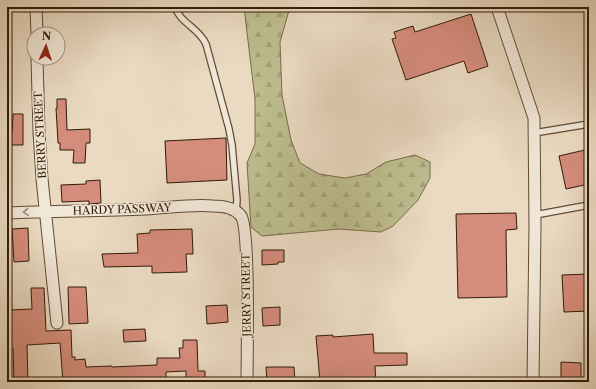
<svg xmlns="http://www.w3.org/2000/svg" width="596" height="389" font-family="'Libre Caslon Text',serif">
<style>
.forest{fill:url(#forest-firs);stroke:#786c4a}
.building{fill:#d58c7c;stroke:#321b05}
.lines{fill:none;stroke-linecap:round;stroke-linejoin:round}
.lane-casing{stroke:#604b34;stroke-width:8}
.street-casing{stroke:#604b34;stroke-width:13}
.lane{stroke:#f1e7d7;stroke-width:5.5}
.street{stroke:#f1e7d7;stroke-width:11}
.oneway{stroke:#9b8b78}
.labels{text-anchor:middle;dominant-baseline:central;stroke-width:3;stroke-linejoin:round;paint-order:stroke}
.street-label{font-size:11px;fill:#321b05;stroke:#f1e7d7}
</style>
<defs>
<pattern id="forest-firs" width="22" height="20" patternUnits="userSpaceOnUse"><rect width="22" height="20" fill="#bdbd8f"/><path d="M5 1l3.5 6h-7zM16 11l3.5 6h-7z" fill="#a3a27a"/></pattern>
</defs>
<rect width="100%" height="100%" fill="#eadac2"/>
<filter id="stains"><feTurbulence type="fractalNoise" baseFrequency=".005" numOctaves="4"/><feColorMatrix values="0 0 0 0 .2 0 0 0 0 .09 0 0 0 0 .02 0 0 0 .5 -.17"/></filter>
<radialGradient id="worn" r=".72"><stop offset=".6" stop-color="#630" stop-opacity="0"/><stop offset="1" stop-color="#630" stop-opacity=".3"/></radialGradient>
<path class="forest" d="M244 7H290L280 42 282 95 291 140 300 163 319 174 345 178 366 174 386 162 415 155 430 162V178L418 200 393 226 381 232 339 229 262 236 251 227 247 163 255 144V99Z"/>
<path class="building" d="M471 14 488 66 468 73 464 61 406 80 392 39 396 38 394 32 413 26 415 32Z
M57 99H66L67 130 90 129V143H86L85 163H73L74 150H60V143H58L56 108H57Z
M13 114H23V145H7V134H12Z
M226 138 227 180 167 183 165 141Z
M589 149V184L566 189 559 156Z
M100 180 101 203 89 204V201L62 202 61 185 86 184V181Z
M516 213 517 229 506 230 507 297 458 298 456 214Z
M28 228 29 261 14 262 12 229Z
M192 229 193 254H186L187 272 152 273V266L104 267 102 254 138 253 137 234 150 233V230Z
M262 250H284V262H278V264L262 265Z
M589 274V311L564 312 562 275Z
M68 287H86L88 323 69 324Z
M31 288H44L46 331 71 330 72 357H75V360L85 359 86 367 112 366V367L157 365V358H180L179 348H183V340H197L198 371H205V382H186V371L166 372V382H63L60 343 27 345 28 382H14L13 348 7 349V328H10L9 310 32 309Z
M227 305 228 322 207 324 206 306Z
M280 307V325L263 326 262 308Z
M145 329 146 341 124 342 123 330Z
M373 334 374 353H407V365L375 366 376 382H336V381L320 382 316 336 333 335V337Z
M561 362 581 363V382H561Z
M266 367H294L295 382H267Z"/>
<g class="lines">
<defs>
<path id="lane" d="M175 7C180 23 199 28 206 44L229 129 232 145 237 200 236 212
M534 133 589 124
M535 215 589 205"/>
<path id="street" d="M36 7 37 34
M497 7 534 118 535 226 533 382
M37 58 39 132 42 179 57 323
M7 213C53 211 100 211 146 209 168 208 191 204 213 206 222 206 235 208 241 216 250 228 247 359 247 382"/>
</defs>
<use href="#lane" class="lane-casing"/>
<use href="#street" class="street-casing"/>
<use href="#lane" class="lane"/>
<use href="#street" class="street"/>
</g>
<defs><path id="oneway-chevron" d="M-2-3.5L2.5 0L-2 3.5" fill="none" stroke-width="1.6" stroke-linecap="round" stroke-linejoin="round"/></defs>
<use class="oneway" href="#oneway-chevron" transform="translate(26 212) rotate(177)"/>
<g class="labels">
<g class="street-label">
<text transform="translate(40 135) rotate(-93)">BERRY STREET</text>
<text transform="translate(122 209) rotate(-2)">HARDY PASSWAY</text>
<text transform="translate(246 295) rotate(-91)">JERRY STREET</text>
</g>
</g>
<rect width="596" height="389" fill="none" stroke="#eadac2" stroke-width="24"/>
<rect x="8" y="8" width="580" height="373" fill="none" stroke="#321b05" stroke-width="2"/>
<rect x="12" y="12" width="572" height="365" fill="none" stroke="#321b05"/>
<g transform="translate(46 46) rotate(3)"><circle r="19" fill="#f1e7d7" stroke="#a59583"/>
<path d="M0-3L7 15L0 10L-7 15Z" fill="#8f2418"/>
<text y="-6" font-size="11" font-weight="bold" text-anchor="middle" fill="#321b05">N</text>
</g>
<rect width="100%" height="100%" filter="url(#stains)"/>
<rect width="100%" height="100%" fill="url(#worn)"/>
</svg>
